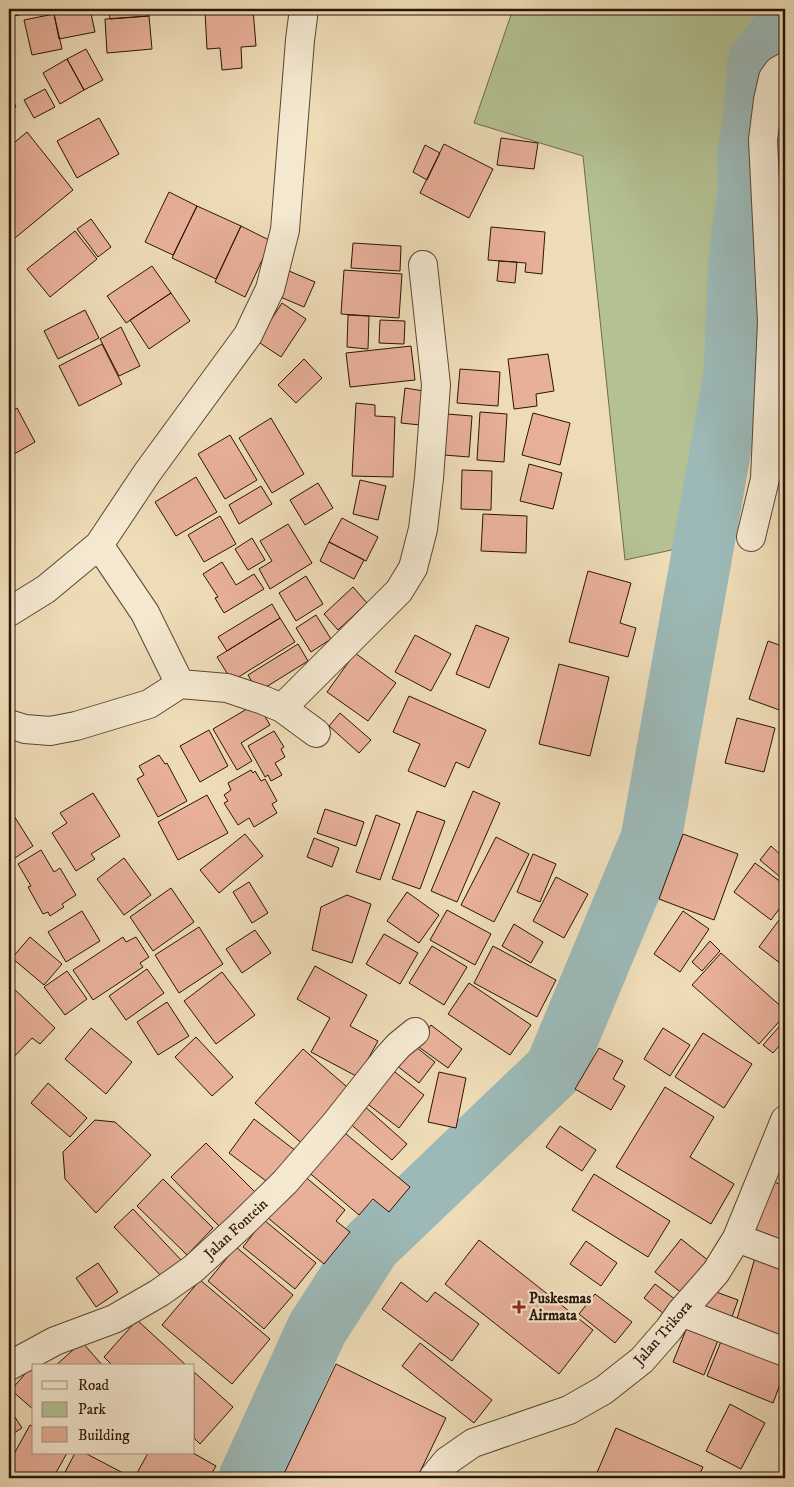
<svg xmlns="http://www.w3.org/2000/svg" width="794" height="1487" font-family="'IM FELL DW Pica',serif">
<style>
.green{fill:#b4c192;stroke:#6f6a4c}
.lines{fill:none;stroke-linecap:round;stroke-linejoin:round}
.river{stroke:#9cb9b7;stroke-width:61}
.building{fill:#e8b099;stroke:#2a1407}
.street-casing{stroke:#5b4633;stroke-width:30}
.street{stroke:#f4e8d0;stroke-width:28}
.poi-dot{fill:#8f2418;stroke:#f4e8d0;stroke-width:2}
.labels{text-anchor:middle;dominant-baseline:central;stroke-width:4.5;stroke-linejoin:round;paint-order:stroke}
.street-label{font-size:15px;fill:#2a1407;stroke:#f4e8d0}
.poi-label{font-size:15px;font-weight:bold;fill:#2a1407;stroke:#f4e8d0;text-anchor:start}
</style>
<rect width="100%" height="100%" fill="#eedcb7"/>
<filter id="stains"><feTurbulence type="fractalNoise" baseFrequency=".004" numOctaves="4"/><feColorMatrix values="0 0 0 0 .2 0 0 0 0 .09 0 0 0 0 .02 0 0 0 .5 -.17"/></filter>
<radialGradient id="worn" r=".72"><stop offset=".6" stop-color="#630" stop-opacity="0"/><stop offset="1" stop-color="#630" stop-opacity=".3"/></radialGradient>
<path class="green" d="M520 9H785V162L766 360 681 548 625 560 583 156 474 123 512 12Z"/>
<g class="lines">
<path class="river" d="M249 1478 317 1329 371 1245 555 1069 651 839 734 375 739 258 743 226 749 188 747 156 753 122 758 62 785 28"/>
</g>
<path class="building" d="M9 9H48L9 17Z
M82 9H90L95 32 59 39 54 14Z
M109 9H149V16L110 19Z
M253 9 256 46 241 47 242 68 222 70 220 48 207 49 205 12Z
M54 14 62 49 32 55 24 20Z
M149 16 152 49 107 53 105 19Z
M86 49 103 80 84 90 67 59Z
M67 59 84 90 60 104 43 73Z
M45 89 55 107 34 118 24 100Z
M9 91 16 107 9 110Z
M99 118 119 154 77 178 57 141Z
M27 132 73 190 9 243V147Z
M501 138 538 143 534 169 497 165Z
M444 144 493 169 469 218 420 193Z
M425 145 440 153 427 180 413 172Z
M169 192 197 206 173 255 145 242Z
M197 206 241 226 216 279 172 258Z
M91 219 111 247 98 257 77 229Z
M241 226 271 241 245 297 215 282Z
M491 227 545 232 542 274 525 272 526 263 488 260Z
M75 231 97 259 50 297 27 269Z
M353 243 401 246 400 271 351 268Z
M499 261 517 262 515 283 497 281Z
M152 266 171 293 126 323 107 296Z
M344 270 402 274 399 318 341 314Z
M289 271 315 282 304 307 278 296Z
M171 293 190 321 149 349 130 320Z
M282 303 306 319 281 357 257 341Z
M85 310 99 338 58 359 44 331Z
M348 315 369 316 368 349 347 347Z
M380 320 405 321 404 344 379 343Z
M121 327 140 366 119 376 100 339Z
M102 344 122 384 79 406 59 366Z
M411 346 415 380 350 387 346 353Z
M548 354 554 391 536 394 537 406 514 409 508 359Z
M304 359 322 378 296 403 278 385Z
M460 369 500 372 498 406 457 403Z
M405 388 424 391 420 425 401 423Z
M356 403 375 405V416L395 417 393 477 352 476Z
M17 408 35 442 9 457V413Z
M480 412 507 414 504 462 477 460Z
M533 413 570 423 560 465 522 455Z
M447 414 472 416 469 457 444 455Z
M271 418 304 474 272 493 239 438Z
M230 435 257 480 225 499 198 454Z
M529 464 562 473 553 509 520 501Z
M462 470 492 471 491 510 461 509Z
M196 477 217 512 176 536 155 502Z
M360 480 386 486 378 520 353 514Z
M318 483 333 508 305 525 290 500Z
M261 486 272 504 239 524 229 505Z
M483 514 527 516 526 553 481 551Z
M220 516 236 544 204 562 188 535Z
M342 518 378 537 366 561 329 542Z
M288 524 312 563 270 589 259 569 272 561 260 541Z
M252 538 265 560 248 570 235 549Z
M329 542 364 560 354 579 320 561Z
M222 562 236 585 254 574 264 589 224 613 215 598 218 597 203 574Z
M588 571 631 583 620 623 636 628 628 657 569 642Z
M306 576 323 604 296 621 279 593Z
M782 584H785V618H780Z
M353 587 367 603 338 630 324 614Z
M272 604 280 618 227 651 218 637Z
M316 615 331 639 311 652 296 628Z
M280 618 295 642 232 681 217 657Z
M476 625 509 638 489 688 456 674Z
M415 635 451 654 431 691 395 672Z
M768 641 785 647V712L749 699Z
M298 644 308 661 258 692 248 675Z
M355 653 396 683 368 721 327 692Z
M559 664 609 677 590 756 539 744Z
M409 696 486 730 469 768 456 762 445 787 408 771 420 744 393 732Z
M257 703 270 725 241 743 252 761 237 770 213 729Z
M340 713 371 740 359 753 329 726Z
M737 718 775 728 764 772 725 763Z
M209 730 228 766 200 782 180 746Z
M274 731 284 747 281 749 285 757 275 763 282 775 271 781 268 775 265 777 248 746Z
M159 755 165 764 167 763 187 801 158 817 137 779 144 775 139 766Z
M251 770 253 773 255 771 261 781 265 779 277 801 272 804 277 813 254 827 249 818 238 825 224 803 228 801 224 795 231 790 228 783Z
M473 791 500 803 457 902 431 891Z
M93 793 120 836 91 854 95 859 76 871 52 833 67 823 60 813Z
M207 795 228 833 178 860 158 822Z
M9 808 33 846 9 862Z
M325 809 364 822 356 846 317 833Z
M417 811 445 821 420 889 392 879Z
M376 815 400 824 380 880 356 872Z
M245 834 263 856 219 893 200 870Z
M683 834 738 854 714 920 659 899Z
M496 837 529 854 494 922 461 905Z
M314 838 339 848 332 867 307 857Z
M771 846 785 859V869L779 876 760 860Z
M41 850 54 872 60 868 76 895 62 904 64 907 50 916 48 912 43 914 28 887 31 886 18 864Z
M533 854 556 864 540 902 517 892Z
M124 858 151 895 124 915 97 879Z
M755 863 785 885V901L771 920 734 892Z
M556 877 588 894 564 938 533 921Z
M249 882 268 913 252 923 233 892Z
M171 888 194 922 153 951 130 917Z
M407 892 439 915 419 943 387 921Z
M347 895 371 904 352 963 312 950 321 907Z
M447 910 491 934 475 965 430 940Z
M82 911 100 941 66 962 48 932Z
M683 911 709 929 680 972 654 954Z
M785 912V967L759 947Z
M514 924 543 942 531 963 502 946Z
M199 927 223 964 179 993 155 955Z
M255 930 271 953 242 973 226 949Z
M384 934 418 953 400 984 366 964Z
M30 937 62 964 44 985 12 958Z
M123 937 126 942 136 937 149 957 140 963 143 967 93 1000 73 970Z
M710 941 720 951 702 971 692 962Z
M432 946 467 967 444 1005 409 983Z
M493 946 556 980 537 1017 474 983Z
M721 953 785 1010V1015L759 1044 692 985Z
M315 966 367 995 350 1026 378 1041 358 1077 311 1052 330 1018 297 999Z
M147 969 164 993 126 1020 109 996Z
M67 971 87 999 65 1015 44 987Z
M222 972 255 1015 216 1044 184 1001Z
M469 983 531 1025 510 1055 448 1014Z
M9 984 55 1028 40 1044 32 1038 9 1062Z
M167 1002 189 1036 158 1055 137 1022Z
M785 1020V1039L773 1053 763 1045Z
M431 1025 462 1049 448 1068 416 1045Z
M91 1028 132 1062 106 1094 65 1059Z
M663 1028 690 1045 670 1076 644 1059Z
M703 1033 752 1064 724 1108 675 1077Z
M196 1037 233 1077 212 1096 175 1057Z
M412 1044 435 1062 419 1083 396 1065Z
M599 1048 623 1061 613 1079 625 1086 611 1110 575 1089Z
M303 1049 353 1092 305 1146 255 1103Z
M391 1069 424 1095 399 1128 365 1102Z
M439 1072 466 1078 456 1128 428 1122Z
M48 1083 87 1118 70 1137 31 1103Z
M665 1087 714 1117 690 1157 734 1184 711 1224 616 1167Z
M362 1104 407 1144 392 1160 347 1121Z
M254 1119 296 1151 270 1184 229 1153Z
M95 1120 115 1122 151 1155 96 1213 65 1179 63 1152Z
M560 1126 596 1150 582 1171 546 1147Z
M340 1129 410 1187 389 1212 373 1199 359 1215 306 1170Z
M206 1143 255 1192 220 1227 171 1177Z
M594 1174 670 1221 648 1257 572 1210Z
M303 1175 345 1210 336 1221 350 1232 324 1264 268 1218Z
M163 1179 213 1228 187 1255 137 1206Z
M775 1182 785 1187V1250L752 1235Z
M133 1209 182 1261 164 1279 114 1227Z
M264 1220 316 1263 295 1289 243 1247Z
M681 1239 709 1261 683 1294 655 1272Z
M479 1240 593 1330 559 1374 445 1284Z
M586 1241 617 1263 601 1286 570 1264Z
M236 1247 293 1295 264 1329 208 1281Z
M755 1258 785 1267V1345L734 1329Z
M98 1263 118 1292 96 1307 76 1278Z
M200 1280 270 1339 232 1384 162 1325Z
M401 1282 427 1302 435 1292 479 1324 452 1361 382 1309Z
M655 1284 676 1300 664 1314 644 1298Z
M708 1289 738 1300 729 1325 699 1314Z
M595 1294 632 1322 615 1343 579 1314Z
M137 1320 187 1366H113L104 1357Z
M690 1320 721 1333 704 1375 673 1362Z
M724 1334 785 1359V1371L773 1403 707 1376Z
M82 1342 103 1366H55Z
M420 1343 492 1400 474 1423 402 1366Z
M336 1364 446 1418 417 1478H282Z
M32 1366 34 1367V1410L11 1390Z
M194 1372 233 1407 200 1444 194 1438Z
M730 1404 765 1423 741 1469 706 1451Z
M9 1408 22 1428 9 1436Z
M30 1425 34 1427V1453H67L53 1478H19L9 1472V1463Z
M616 1428 703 1467 698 1478H603L596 1475Z
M75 1453H85L125 1474 123 1478H62Z
M148 1453H193L216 1466 209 1478H146L137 1473Z"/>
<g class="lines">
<defs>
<path id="street" d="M751 537 765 479 772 322 763 140 768 100 773 78 778 71 785 67
M99 545 145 613 180 684 227 688 263 700 282 708 316 733
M9 612 46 589 99 545 147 473 248 335 270 289 285 230 300 40 304 9
M282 708 399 591 413 568 423 529 429 478 436 385 423 265
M9 724 25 729 50 731 76 726 149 704 180 684
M737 1238 785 1256
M681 1312 785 1352
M9 1366 55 1341 114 1319 159 1293 193 1269 240 1226 285 1182 335 1124 388 1057 399 1045 415 1032
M433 1478 447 1461 473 1443 569 1410 604 1390 642 1360 669 1329 681 1312 716 1272 737 1238 785 1120"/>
</defs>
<use href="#street" class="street-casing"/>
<use href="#street" class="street"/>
</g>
<path class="poi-dot" d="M516.5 1299.5h5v5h5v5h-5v5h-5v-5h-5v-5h5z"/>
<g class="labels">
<g class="street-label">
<text transform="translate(236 1229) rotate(-43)">Jalan Fontein</text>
<text transform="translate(663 1333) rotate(-49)">Jalan Trikora</text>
</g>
<g class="poi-label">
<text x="529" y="1298">Puskesmas<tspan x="529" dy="17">Airmata</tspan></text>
</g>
</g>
<rect width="794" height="1487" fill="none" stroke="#eedcb7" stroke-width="30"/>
<rect x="10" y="10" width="774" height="1467" fill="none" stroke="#2a1407" stroke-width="2.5"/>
<rect x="15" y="15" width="764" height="1457" fill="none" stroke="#2a1407"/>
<rect x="32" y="1364" width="162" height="90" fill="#f4e8d0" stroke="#a39380"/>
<rect x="42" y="1381" width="25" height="8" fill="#f4e8d0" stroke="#a39380"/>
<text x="78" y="1390" font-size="15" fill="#2a1407">Road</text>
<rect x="42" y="1402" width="25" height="15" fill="#b4c192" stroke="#a39380"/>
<text x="78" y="1414" font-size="15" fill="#2a1407">Park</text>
<rect x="42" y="1427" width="25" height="15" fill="#e8b099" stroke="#a39380"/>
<text x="78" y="1440" font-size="15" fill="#2a1407">Building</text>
<rect width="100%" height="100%" filter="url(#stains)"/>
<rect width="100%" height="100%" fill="url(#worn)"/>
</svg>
